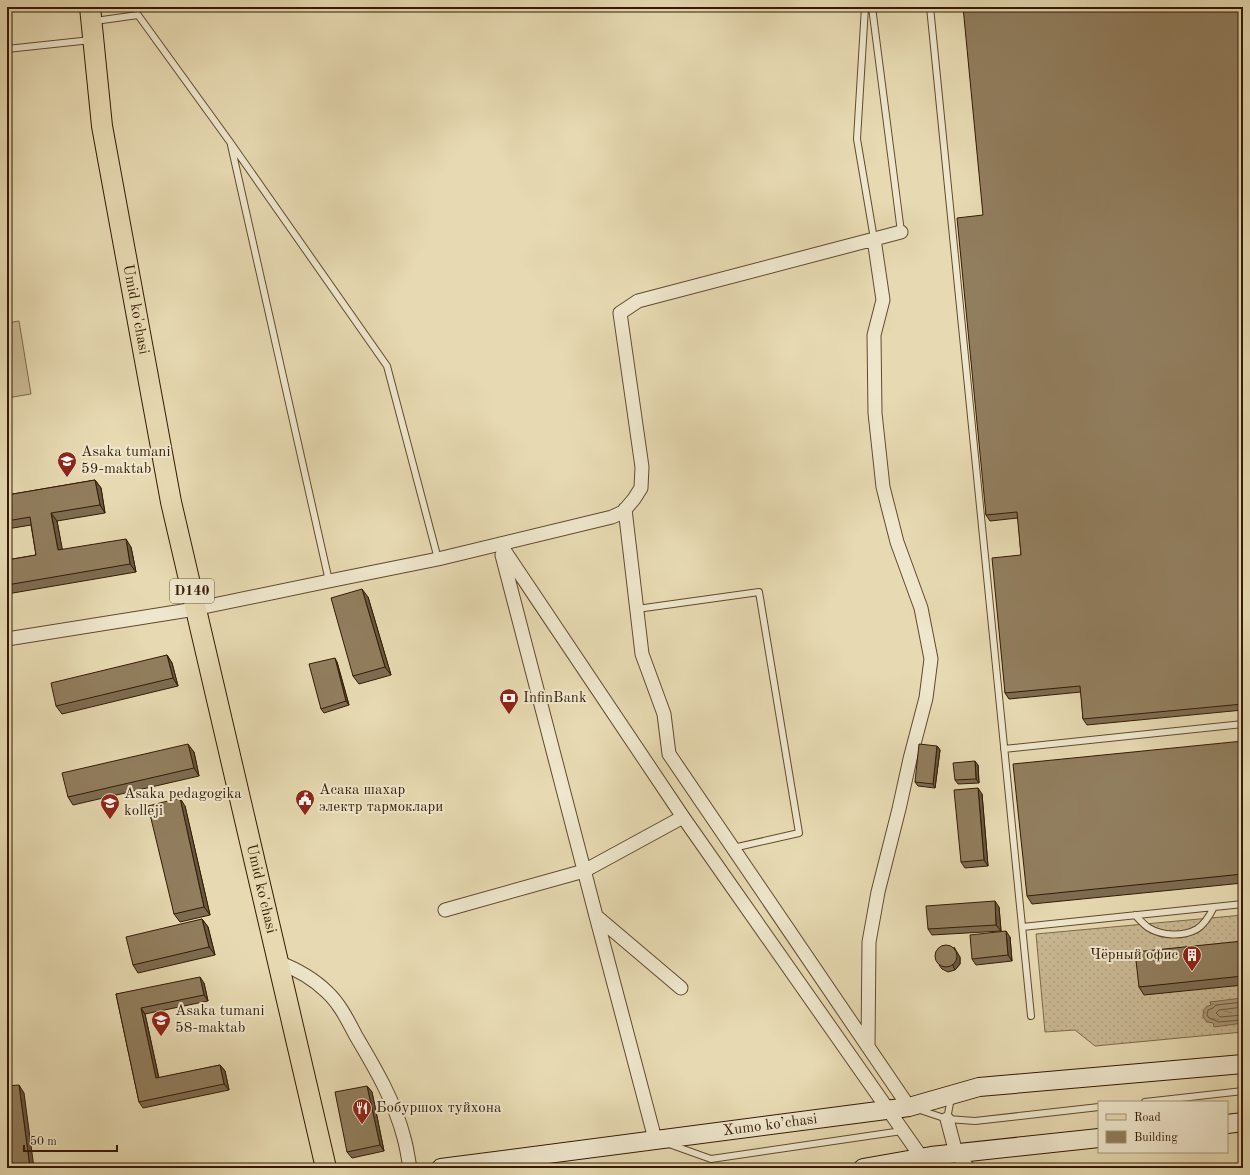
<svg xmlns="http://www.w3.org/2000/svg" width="1250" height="1175" font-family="'Old Standard TT',serif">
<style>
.grass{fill:url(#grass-dots);stroke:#7e6a4c}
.pitch{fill:#c9b994;stroke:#7e6a4c}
.water{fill:url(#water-ripples);stroke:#7b6649}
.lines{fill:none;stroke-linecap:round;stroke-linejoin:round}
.shore{stroke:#6f5a3e;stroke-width:1}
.lane-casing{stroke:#614a30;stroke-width:8}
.street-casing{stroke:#614a30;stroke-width:15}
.secondary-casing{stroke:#341a04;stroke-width:20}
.primary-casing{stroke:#341a04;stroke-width:22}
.lane{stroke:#efe7cd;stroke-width:6}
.street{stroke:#efe7cd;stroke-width:13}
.secondary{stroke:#efe7cd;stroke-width:18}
.primary{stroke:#e7dab2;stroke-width:20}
.wall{fill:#7d6c51;stroke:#341a04}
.shaded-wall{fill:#665842;stroke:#341a04}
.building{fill:#917e5e;stroke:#341a04}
.labels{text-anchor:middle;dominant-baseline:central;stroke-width:4;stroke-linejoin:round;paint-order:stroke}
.shield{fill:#efe7cd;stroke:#6c5840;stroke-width:1}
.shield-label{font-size:14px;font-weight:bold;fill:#341a04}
.street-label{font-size:15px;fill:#341a04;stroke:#efe7cd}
.poi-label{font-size:15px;fill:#341a04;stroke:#efe7cd;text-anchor:start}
</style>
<defs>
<pattern id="grass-dots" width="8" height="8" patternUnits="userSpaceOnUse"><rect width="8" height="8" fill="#c9b994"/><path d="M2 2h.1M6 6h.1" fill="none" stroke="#ad9e7e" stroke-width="1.8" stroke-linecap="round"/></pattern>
<pattern id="water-ripples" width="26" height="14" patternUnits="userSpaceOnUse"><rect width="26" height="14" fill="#a97"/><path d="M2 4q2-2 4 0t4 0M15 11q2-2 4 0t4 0" fill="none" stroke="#8b7c5f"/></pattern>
</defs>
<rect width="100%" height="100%" fill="#e7dab2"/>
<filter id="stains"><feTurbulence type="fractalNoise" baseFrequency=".005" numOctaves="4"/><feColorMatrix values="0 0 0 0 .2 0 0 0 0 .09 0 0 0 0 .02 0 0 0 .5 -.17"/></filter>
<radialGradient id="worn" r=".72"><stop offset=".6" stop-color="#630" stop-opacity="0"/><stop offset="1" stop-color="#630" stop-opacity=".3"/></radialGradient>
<path class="grass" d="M1243 915V1032L1095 1046 1075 1030 1045 1032 1036 934Z"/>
<path class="pitch" d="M19 321 31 394 7 398V323Z"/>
<path class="water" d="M1242 998 1243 1002V1023L1214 1027 1213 1023 1207 1022 1203 1017C1203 1010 1204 1007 1211 1005L1210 1002Z"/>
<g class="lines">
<path class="shore" d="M1243 1002 1216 1005 1213 1008 1208 1010 1207 1015 1209 1018 1214 1020 1218 1022 1243 1020
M1243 1007 1219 1010 1216 1013 1220 1017 1243 1015"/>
<defs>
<path id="lane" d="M865 7 857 139 874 239
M872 7 901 232
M930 7 1031 1016
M95 21 138 15 230 142 387 366 438 559
M7 49 91 40
M231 145 329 581
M637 609 759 592 799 833 733 848
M1004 749 1243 724
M1135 915C1139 919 1144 925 1149 928 1162 936 1183 937 1197 929 1205 924 1210 915 1214 907
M1022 927 1243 904
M1145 1102 1243 1091
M917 1109 947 1119 975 1121 1099 1107
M947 1119 951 1098
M669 1144 711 1159 902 1131"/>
<path id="street" d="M625 509 642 654 664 714 669 754 909 1107
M500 544 683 817 922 1158 929 1168
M502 555 596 916 655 1139
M7 639 189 610 329 581 438 559 612 517 623 512 634 499 641 488 642 467 620 313 638 301 901 232
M445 910 584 871 683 817
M596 916 681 988
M278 962C296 969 314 979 327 992 340 1004 348 1021 356 1036 375 1068 395 1102 404 1138 407 1148 408 1158 410 1168
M868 1046 869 942 878 892 899 809 910 759 926 698 931 659 921 608 897 542 883 487 875 413 874 335 883 300 874 239
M947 1119 956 1153 968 1168"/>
<g id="secondary">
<path d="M1227 1124 1243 1122"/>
<path id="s1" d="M441 1168 909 1107 979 1087 1243 1064"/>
<path d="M863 1168 931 1156 1099 1138"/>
</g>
<g id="primary">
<path id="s2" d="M90 7 102 126 171 502 326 1168"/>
</g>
</defs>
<use href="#lane" class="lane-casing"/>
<use href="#street" class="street-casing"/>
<use href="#secondary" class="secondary-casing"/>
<use href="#primary" class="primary-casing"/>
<use href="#lane" class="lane"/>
<use href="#street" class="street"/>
<use href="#secondary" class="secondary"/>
<use href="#primary" class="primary"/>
</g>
<path class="wall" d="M1243 7V710L1087 725 1083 719 1081 692 1009 699 1005 693 1021 555 1018 518 990 521 986 515 983 215Z
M95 480 101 488 105 513 57 521 62 550 131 547 136 572 7 594V560L36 555 31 525 7 529V495Z
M368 597 391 675 359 684 353 676Z
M167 655 172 663 178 686 62 714 56 706Z
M337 662 349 705 324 713 321 709Z
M1243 741V883L1032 904 1027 896Z
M937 746 940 750 935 788 918 786 915 782Z
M194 752 199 776 73 805 68 797Z
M978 765 979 783 958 784 955 780Z
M982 794 988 866 965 868 961 862Z
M185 806 210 915 180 922 174 914Z
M999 907 1001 931 932 935 928 929Z
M202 919 208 927 215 955 138 973 133 965Z
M1010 937 1012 961 976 965 972 959Z
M1243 941V985L1144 995 1139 987Z
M960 957V964L955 970 948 972 942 969 939 965Z
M204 983 208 1001 145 1014 159 1078 220 1065 225 1071 229 1090 143 1108 139 1102 116 994Z
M367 1086 372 1092 384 1151 352 1158 347 1152Z"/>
<path class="shaded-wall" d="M95 480 101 488 105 513 100 505Z
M51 513 57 521 64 558 58 550Z
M126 539 131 547 136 572 130 564Z
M362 589 368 597 391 675 385 667Z
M167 655 172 663 178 686 173 678Z
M335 658 337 662 349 705 346 701Z
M188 744 194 752 199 776 194 768Z
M937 746 940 750 935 788 933 784Z
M975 761 978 765 979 783 976 779Z
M978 788 982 794 988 866 984 860Z
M180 798 185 806 210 915 204 907Z
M995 901 999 907 1001 931 996 925Z
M202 919 208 927 215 955 209 947Z
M1006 931 1010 937 1012 961 1008 955Z
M954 947 960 957V964L955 970 953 966Z
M200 977 204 983 208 1001 204 995Z
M141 1008 145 1014 160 1084 156 1078Z
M220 1065 225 1071 229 1090 224 1084Z
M19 1085 24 1093 34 1168H30Z
M367 1086 372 1092 384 1151 380 1145Z"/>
<path class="building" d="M963 7H1243V704L1083 719 1080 686 1005 693 992 558 1021 555 1017 512 986 515 957 218 983 215Z
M95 480 100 505 51 513 58 550 126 539 130 564 7 585V560L36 555 30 517 7 521V495Z
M362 589 385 667 353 676 331 598Z
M167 655 173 678 56 706 51 683Z
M335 658 346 701 321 709 309 664Z
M1243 741V874L1027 896 1013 764Z
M188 744 194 768 68 797 62 773Z
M919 744 937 746 933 784 915 782Z
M975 761 976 779 955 780 953 763Z
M978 788 984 860 961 862 954 790Z
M180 798 204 907 174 914 148 806Z
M995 901 996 925 928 929 926 906Z
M202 919 209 947 133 965 126 937Z
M1006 931 1008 955 972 959 970 935Z
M1243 941V976L1139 987 1135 952Z
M935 956a11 11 0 1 1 22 0a11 11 0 1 1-22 0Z
M200 977 204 995 141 1008 156 1078 220 1065 224 1084 139 1102 116 994Z
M19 1085 30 1168H9L7 1149V1086Z
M367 1086 380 1145 347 1152 335 1092Z"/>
<defs>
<symbol id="school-pin" viewBox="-11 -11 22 30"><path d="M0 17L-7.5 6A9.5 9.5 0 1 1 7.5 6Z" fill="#8f2418" stroke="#efe7cd"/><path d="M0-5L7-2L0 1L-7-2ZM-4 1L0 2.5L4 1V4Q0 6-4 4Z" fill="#fff"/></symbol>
<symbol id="bank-pin" viewBox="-11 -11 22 30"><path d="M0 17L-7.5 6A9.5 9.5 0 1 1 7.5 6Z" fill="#8f2418" stroke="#efe7cd"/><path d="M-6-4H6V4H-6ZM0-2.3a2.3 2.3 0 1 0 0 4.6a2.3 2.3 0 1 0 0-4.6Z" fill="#fff"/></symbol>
<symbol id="civic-pin" viewBox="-11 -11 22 30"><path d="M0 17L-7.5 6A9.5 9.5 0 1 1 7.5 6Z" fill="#8f2418" stroke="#efe7cd"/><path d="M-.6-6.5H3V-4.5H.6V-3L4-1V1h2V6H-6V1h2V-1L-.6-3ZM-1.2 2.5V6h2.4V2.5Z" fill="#fff"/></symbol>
<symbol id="university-pin" viewBox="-11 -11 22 30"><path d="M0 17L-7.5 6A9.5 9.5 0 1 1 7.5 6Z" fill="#8f2418" stroke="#efe7cd"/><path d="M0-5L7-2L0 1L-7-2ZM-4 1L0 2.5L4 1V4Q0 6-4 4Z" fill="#fff"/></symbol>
<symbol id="building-pin" viewBox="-11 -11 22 30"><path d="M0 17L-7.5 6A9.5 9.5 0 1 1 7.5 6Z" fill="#8f2418" stroke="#efe7cd"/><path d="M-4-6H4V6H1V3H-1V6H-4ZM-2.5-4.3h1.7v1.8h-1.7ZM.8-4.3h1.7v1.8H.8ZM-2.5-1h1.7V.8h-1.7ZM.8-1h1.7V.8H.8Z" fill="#fff"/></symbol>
<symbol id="restaurant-pin" viewBox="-11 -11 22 30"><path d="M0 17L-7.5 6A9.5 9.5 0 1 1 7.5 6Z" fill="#8f2418" stroke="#efe7cd"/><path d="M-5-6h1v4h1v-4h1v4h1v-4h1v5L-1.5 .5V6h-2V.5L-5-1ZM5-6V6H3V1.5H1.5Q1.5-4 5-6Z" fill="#fff"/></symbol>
</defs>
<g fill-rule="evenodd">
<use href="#school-pin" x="56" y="450" width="22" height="30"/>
<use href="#bank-pin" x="498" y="687" width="22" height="30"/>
<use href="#civic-pin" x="294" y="788" width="22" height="30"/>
<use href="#university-pin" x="99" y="792" width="22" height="30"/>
<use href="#building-pin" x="1181" y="944" width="22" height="30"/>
<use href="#school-pin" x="150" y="1009" width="22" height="30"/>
<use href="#restaurant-pin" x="351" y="1097" width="22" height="30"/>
</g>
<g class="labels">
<rect class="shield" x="170" y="579" width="44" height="24" rx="3"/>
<g class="shield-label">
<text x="192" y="591">D140</text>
</g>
<g class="street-label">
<text stroke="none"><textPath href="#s2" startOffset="306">Umid ko'chasi</textPath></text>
<text stroke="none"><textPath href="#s2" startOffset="899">Umid ko'chasi</textPath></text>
<text stroke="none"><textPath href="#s1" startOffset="332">Xumo ko’chasi</textPath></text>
</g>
<g class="poi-label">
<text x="81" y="452">Asaka tumani<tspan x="81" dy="17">59-maktab</tspan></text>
<text x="523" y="698">InfinBank</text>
<text x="319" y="790">Асака шахар<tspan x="319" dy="17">электр тармоклари</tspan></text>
<text x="124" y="794">Asaka pedagogika<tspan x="124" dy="17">kolleji</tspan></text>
<text x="1178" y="955" text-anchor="end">Чёрный офис</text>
<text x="175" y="1011">Asaka tumani<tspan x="175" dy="17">58-maktab</tspan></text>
<text x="376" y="1108">Бобуршох туйхона</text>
</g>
</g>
<rect width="1250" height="1175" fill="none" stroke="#e7dab2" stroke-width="24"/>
<rect x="8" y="8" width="1234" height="1159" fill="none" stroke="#341a04" stroke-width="2"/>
<rect x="12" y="12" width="1226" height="1151" fill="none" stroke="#341a04"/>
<rect x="1098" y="1101" width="130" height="52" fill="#efe7cd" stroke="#a4957d"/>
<rect x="1106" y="1114" width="20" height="6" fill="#e7dab2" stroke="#a4957d"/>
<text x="1134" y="1121" font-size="12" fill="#341a04">Road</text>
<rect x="1106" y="1131" width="20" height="12" fill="#917e5e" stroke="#a4957d"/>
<text x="1134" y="1141" font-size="12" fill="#341a04">Building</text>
<path d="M24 1145v6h93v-6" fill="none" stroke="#341a04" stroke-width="2"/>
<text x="30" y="1145" font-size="12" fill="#341a04" stroke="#efe7cd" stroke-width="3" paint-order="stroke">50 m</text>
<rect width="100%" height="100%" filter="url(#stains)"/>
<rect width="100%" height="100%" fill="url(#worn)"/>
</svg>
